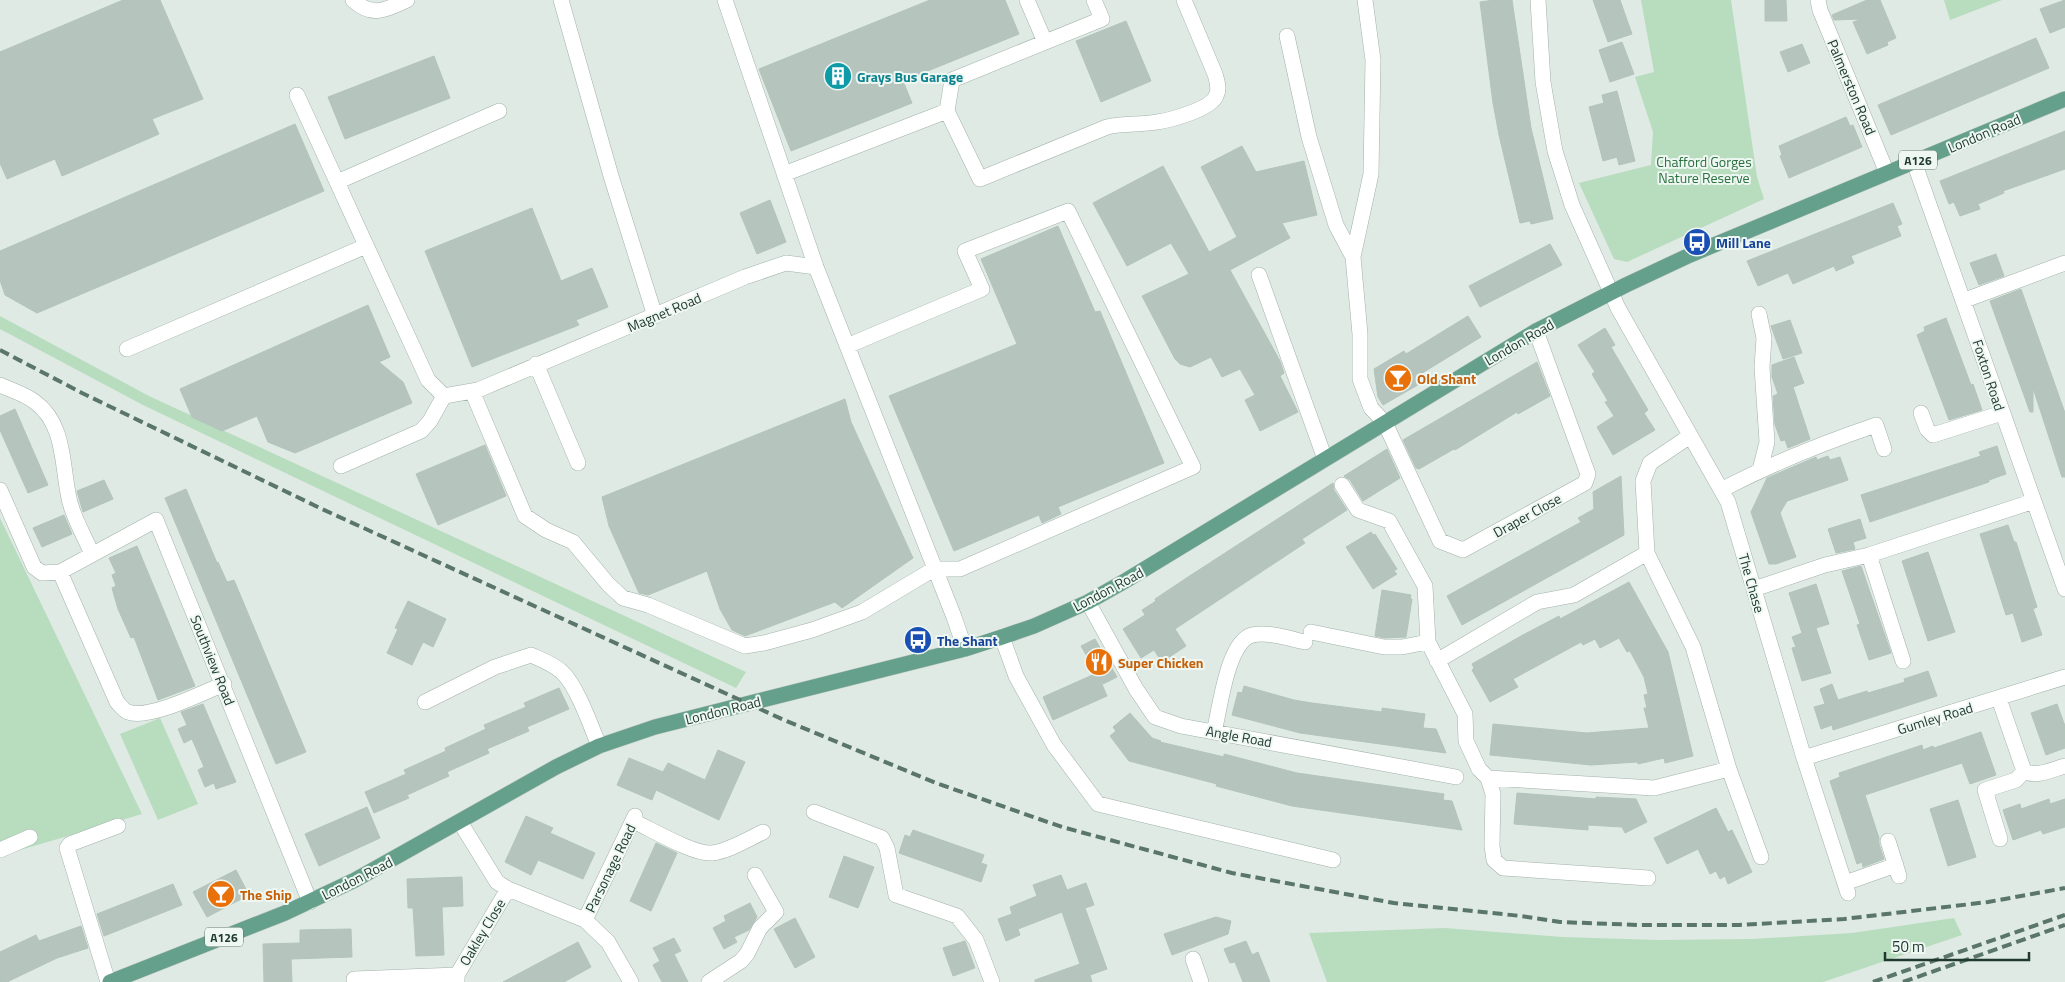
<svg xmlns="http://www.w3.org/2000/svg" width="2065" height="982" font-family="'Titillium Web',sans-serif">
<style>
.green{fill:#b8dcbe}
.building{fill:#b5c5bd;stroke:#b2c4bb}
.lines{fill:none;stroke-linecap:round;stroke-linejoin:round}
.minor-casing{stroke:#a2b2ab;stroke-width:16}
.major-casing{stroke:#bcc4c1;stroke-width:16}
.minor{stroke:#fff;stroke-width:15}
.major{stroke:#64a08b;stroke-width:15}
.rail{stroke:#5a766c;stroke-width:4;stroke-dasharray:10 5;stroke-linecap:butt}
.labels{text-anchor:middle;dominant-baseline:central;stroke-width:4;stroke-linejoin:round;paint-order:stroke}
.shield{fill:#eff7f3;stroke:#5e736b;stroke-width:1}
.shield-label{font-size:12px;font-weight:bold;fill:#203a31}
.culture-label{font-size:14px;font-weight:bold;fill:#0d838f;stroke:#eff7f3;text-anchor:start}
.street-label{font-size:14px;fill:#203a31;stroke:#eff7f3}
.park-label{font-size:14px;fill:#2b7140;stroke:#eff7f3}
.transit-label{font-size:14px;font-weight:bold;fill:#164399;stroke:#eff7f3;text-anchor:start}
.food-label{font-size:14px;font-weight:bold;fill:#c56008;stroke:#eff7f3;text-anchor:start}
</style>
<rect width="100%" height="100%" fill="#dfeae4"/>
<path class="green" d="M1641 0H1731L1757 177 1764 199 1627 262 1614 259 1579 183 1651 165 1653 132 1635 77 1654 72Z
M1944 0H2002L1950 20Z
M0 316 149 396 746 672 736 688 143 405 0 329Z
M0 518 142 814 0 856Z
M160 718 198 804 158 820 120 734Z
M1954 918 1962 935 1823 982H1327L1309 933 1444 928 1562 937 1657 940 1752 939 1852 933Z"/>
<path class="building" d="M123 0H160L203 99 152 119 159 134 62 176 55 159 7 179 0 163V52Z
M930 0H1005L1019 34 903 81 912 103 791 151 759 69Z
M1494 0H1512L1531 128 1553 219 1531 224 1530 221 1520 223 1499 135 1493 103 1480 2Z
M1593 0H1620L1632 34 1608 42Z
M1765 0H1786L1787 21H1765Z
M1867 0H1880L1896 38 1887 42 1888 45 1867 54 1853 22 1861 19 1834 20 1832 15Z
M2065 0V27L2050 33 2040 9Z
M1126 21 1151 81 1101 102 1076 41Z
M2036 38 2049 68 1891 135 1878 105Z
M1622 42 1634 74 1610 82 1599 50Z
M1802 44 1810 63 1788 72 1780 52Z
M434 56 450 98 345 139 328 97Z
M1617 91 1635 161 1619 165 1617 157 1603 161 1589 107 1604 103 1602 95Z
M1846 117 1850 126 1853 125 1862 147 1789 178 1780 156 1782 155 1779 146Z
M295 124 324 191 37 313 5 295 0 280V251Z
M2065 131V169L2003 191 2004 193 1978 204 1980 209 1960 216 1954 202 1949 204 1940 181Z
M1242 146 1256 172 1304 161 1317 215 1282 223 1290 238 1230 270 1280 361 1284 373 1280 376 1298 412 1260 431 1245 400 1255 395 1240 369 1222 377 1211 357 1190 367 1180 364 1175 359 1142 296 1189 274 1171 243 1127 266 1093 203 1163 166 1209 252 1237 237 1201 167Z
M770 200 786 242 757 254 740 213Z
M1893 203 1902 224 1897 226 1901 236 1851 256 1854 263 1836 271 1834 266 1793 284 1788 273 1758 286 1747 261Z
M532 208 561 281 592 268 608 307 576 320 579 325 472 367 425 251Z
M1058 226 1095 312 1100 311 1164 463 1058 507 1061 514 1042 523 1039 515 954 551 889 396 1017 344 981 259Z
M1550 244 1562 265 1480 307 1469 286Z
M1996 254 2004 276 1979 285 1970 263Z
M2021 289 2065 413V477H2062L2033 388V412H2030L1990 301Z
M368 305 390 357 379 362 403 382 412 403 295 453 268 442 257 416 222 431 192 417 180 389Z
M1468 316 1481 337 1419 375 1423 382 1383 405 1378 397 1374 369 1404 351 1406 354Z
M1946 318 1971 385 1973 384 1982 410 1949 420 1917 335 1925 331 1924 327Z
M1790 320 1802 353 1783 359 1771 326Z
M1605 328 1615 345 1611 347 1648 410 1644 413 1655 430 1613 455 1597 427 1614 416 1605 402 1608 401 1592 374 1595 372 1578 345Z
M1794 357 1804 383 1793 387 1810 439 1788 448 1785 440 1781 441 1775 425 1773 396 1778 394 1772 377V365Z
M1537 362 1550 396 1518 414 1517 412 1455 450 1454 449 1419 469 1416 468 1403 440Z
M845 399 851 422 913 558 842 608 835 602 745 636 732 630 720 609 707 571 648 595 639 593 609 526 602 497Z
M15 409 48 485 28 493 0 430V416Z
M485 445 506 496 438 525 416 474Z
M1997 446 2006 474 1989 480V482L1870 522 1861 495 1981 456 1979 452Z
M1387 449 1400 478 1363 501 1350 480 1344 476Z
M1828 456 1830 460 1840 457 1848 480 1787 501 1780 513 1796 557 1776 564H1769L1751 512 1767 478 1816 457 1817 460Z
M1621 476 1624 535 1462 625 1447 596 1581 522 1578 518 1594 509 1593 492Z
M104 480 113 499 83 512 77 491Z
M1333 483 1334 490 1347 510 1302 539 1305 543 1175 629 1186 646 1162 662 1154 650 1141 658 1123 629 1145 615 1142 610 1156 601 1155 599 1188 577Z
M186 489 217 563 218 562 227 582 234 580 306 752 276 764 165 498Z
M64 515 72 534 42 547 33 528Z
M1860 519 1866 538 1853 542 1855 549 1836 553 1828 529Z
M2008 525 2014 542H2016L2037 607 2033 609 2042 635 2022 642 2013 613 2006 615 1980 534Z
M1371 532 1373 535 1375 534 1397 569 1394 571 1397 574 1373 589 1346 547Z
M137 546 195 686 158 700 134 637 131 638 118 609 112 588 116 586 112 575 116 573 109 558Z
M1928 552 1955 632 1928 641 1902 561Z
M1861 566 1891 653 1869 660 1857 625 1860 624 1842 571Z
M1629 582 1668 652 1693 756 1665 763 1664 758 1638 764V762L1591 765 1490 755 1493 724 1587 733 1649 728 1644 708H1647L1644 695 1648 694 1644 677 1630 651 1627 652 1619 638 1600 648 1595 639 1583 645 1581 642 1513 679 1518 687 1490 702 1472 670 1474 668 1472 664 1521 636 1559 616 1560 619Z
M1816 584 1829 624 1816 628 1831 673 1802 681 1792 648 1796 647 1792 637 1802 633 1789 593Z
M1382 590 1411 595 1410 599H1412L1406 637 1385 638 1375 636Z
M408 601 446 619 433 647 423 642 412 665 387 653 398 629 395 628Z
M1095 639 1117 677 1103 684 1081 646Z
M1928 671 1937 696 1833 730 1832 725 1821 729 1814 707 1825 704 1820 689 1832 684 1838 700 1867 691 1868 693 1905 682 1904 679Z
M1097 673 1107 696 1053 720 1043 697Z
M1244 686 1294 700 1312 703 1382 712V708L1425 714 1423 728 1436 729 1446 753 1300 733 1232 715 1238 692 1242 693Z
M559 688 569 709 527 727 529 731 487 749 489 753 447 772 449 776 407 795 409 798 374 813 365 792 406 774 404 770 446 751 445 748 486 729 484 725 526 707 524 703Z
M203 704 236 782 216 789 214 783 205 787 198 770 204 767 192 739 184 743 178 729 187 725 181 712Z
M2057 704 2065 726V748L2046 755 2031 713Z
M1130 713 1152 738 1161 741 1160 742 1224 757V754L1297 773 1444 794 1443 800 1452 801 1462 830 1292 806 1216 786 1217 784 1129 761 1110 736 1116 731 1113 727Z
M1981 732 1996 775 1970 784 1962 763 1865 795 1879 838V844L1884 859 1863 867 1862 862 1857 864 1830 781 1840 777 1839 773 1922 745 1923 750 1933 746 1934 748Z
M718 750 745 762 719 820 656 790 652 800 617 785 629 758 663 772 668 763 705 780Z
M1517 793 1596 799V797L1636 799 1647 822 1625 833 1622 827 1588 825V830L1514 824Z
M2049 799 2050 804 2065 799V827L2043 834 2041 830 2013 840 2003 810 2020 804 2021 809Z
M1958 800 1976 857 1948 866 1930 809Z
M367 807 380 838 319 866 305 834Z
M1716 808 1728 832 1732 830 1752 872 1728 884 1725 876 1720 879 1716 871 1710 874 1698 849 1667 864 1654 838Z
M526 816 553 828 550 833 595 853 583 879 538 860 531 875 505 862Z
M913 830 984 855 981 863 987 865 981 882 899 853 905 835 910 837Z
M656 843 677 853 651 911 630 901Z
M844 856 874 867 858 908 829 897Z
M236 870 249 895 207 917 193 892Z
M1061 875 1067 890 1086 883 1094 905 1085 908 1107 969 1090 975 1092 982H1035V980L1080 964 1062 912 1018 929 1020 935 1006 941 998 919 1012 914 1010 907 1037 896 1033 885Z
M462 877 463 906 442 907 444 955 416 956 413 908H408L407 879Z
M173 884 182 905 104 936 97 914Z
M750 903 757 917 749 930 734 937 737 942 724 949 713 928 726 921 724 916Z
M1216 917 1231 921 1228 934 1172 955 1164 934Z
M795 918 815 957 795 968 774 929Z
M81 926 88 948 57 958 7 982H0V952L36 935 39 941Z
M351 929 352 957 291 959 292 982H264L263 944 300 943V930Z
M674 938 681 951 674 954 688 982H662L653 965 660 961 653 948Z
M965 941 975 968 953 976 943 948Z
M1246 941 1252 955 1258 952 1270 982H1243L1235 962 1230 963 1224 949Z
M578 942 591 967 564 982H503Z"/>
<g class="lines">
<defs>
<path id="minor" d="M353 0C372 18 386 10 407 0
M561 0 611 176 655 316
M725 0 816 267 954 617 965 649
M1027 0 1045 42
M1538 0 1543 82 1555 151 1572 205 1618 308 1728 502 1804 758 1848 893
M1818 0 1820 10 1887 173
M1287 36 1309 137 1336 225 1353 257 1360 334V379L1371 408 1385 423 1440 541 1463 550 1585 483 1588 474 1536 331
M297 95 428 380 444 396 478 390 745 277 786 263 816 267
M947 111 952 80 1102 19 1094 0
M1914 162 2065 589
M784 174 947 111 980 179 1107 127C1124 123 1141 125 1157 122 1171 120 1211 109 1216 96 1220 89 1217 81 1215 74L1184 0
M337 182 499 111
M1353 257 1371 174 1373 60 1365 0
M1259 275 1325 459
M1965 300 2065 263
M1759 314 1764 338 1762 367 1767 442 1760 470
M127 349 366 246
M536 364 578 463
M0 385C11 390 25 394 35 402 64 423 62 462 68 493 71 514 84 535 92 554
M472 391 525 516 546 530 573 542 608 584 623 598 648 605 745 646 764 643 812 630 862 612 934 569H960L1193 467 1068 211 965 251 982 289 847 346
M1921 413 1927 429 1933 435 2002 413
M341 466 421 431 430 421 444 396
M1342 485 1358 510 1389 521 1425 586 1428 642 1465 714 1466 741 1479 769 1488 778 1493 794 1492 846 1494 860 1503 868 1648 878
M0 490 34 567 42 573 60 572 156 520 310 902
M1721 490C1771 464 1823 443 1876 425L1884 449
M1647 553 1693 647 1729 769 1761 857
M1869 555 1903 661
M60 572 117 702C120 705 124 711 128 712 149 720 202 693 224 684
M1754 589 1825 565 1869 555 2034 501
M1088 602 1136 689 1155 717 1181 726 1456 777
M1311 632 1384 647H1402L1428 642
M1002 637 1016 676 1054 745 1098 804 1333 860
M1437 661 1537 602 1574 595 1647 553 1643 481 1650 463 1690 436
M1999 699 2024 771C2036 778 2053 769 2065 766
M425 702 495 667 531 655C542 660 553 664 562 672 577 686 591 726 599 746
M1214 732C1220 709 1227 642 1252 635 1268 631 1290 639 1305 642
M1804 758 2065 677
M1488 778 1654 788 1729 769
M814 812 882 838 887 848 896 895 957 916 976 940 992 982
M633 821C651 829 694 855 712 853 729 851 748 839 763 832
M460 822 497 882 508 889 585 920 608 942 631 982
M2000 839 1985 790 2016 780 2024 771
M1888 841 1899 876
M0 850 30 837
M1845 883 1896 865
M585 920 635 816
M1193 959 1201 982
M457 975 508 889
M354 979 457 975V982
M108 982 67 848 70 844 118 826
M709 982 741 961 747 954 760 928 776 912 755 875"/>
<path id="major" d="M110 982 285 913 355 880 556 767 599 746 655 727 965 649 1002 637 1034 626 1088 602 1125 581 1536 331 1626 285 1690 255 2065 99"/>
</defs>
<use href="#minor" class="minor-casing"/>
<use href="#major" class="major-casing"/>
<use href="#minor" class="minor"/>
<use href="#major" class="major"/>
<path class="rail" d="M0 350 82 393 322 509 784 720 936 783 1062 827 1232 873 1394 903 1521 916 1560 922 1640 925H1739L1844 919 1988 902 2065 888
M1873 982 2065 915
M1903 982 2065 925"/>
</g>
<defs>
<symbol id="building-disc" viewBox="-11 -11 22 22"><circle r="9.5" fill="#0f9aa8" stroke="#eff7f3"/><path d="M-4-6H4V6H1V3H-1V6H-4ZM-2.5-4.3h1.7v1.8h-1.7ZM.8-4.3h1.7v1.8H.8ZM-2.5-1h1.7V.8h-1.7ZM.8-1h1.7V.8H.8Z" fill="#fff"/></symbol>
<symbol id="bus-disc" viewBox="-11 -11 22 22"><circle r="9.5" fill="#1a4fb4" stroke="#eff7f3"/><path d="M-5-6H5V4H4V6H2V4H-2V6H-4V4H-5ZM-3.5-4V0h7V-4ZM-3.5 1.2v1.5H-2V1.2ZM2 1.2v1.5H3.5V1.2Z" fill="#fff"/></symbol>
<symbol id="bar-disc" viewBox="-11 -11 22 22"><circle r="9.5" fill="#e8710a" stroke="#eff7f3"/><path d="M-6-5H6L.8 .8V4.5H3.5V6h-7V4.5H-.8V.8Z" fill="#fff"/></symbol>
<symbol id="restaurant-disc" viewBox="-11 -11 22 22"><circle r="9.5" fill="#e8710a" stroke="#eff7f3"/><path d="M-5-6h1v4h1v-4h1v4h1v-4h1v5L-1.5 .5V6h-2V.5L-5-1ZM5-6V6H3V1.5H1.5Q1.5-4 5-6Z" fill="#fff"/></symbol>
</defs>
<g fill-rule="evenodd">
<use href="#building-disc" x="822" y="60" width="32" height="32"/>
<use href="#bus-disc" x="1681" y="226" width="32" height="32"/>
<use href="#bar-disc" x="1382" y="362" width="32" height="32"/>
<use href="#bus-disc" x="902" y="624" width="32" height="32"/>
<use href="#restaurant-disc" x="1083" y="646" width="32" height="32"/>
<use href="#bar-disc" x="205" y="878" width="32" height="32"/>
</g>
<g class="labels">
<g class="shield">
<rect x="1899" y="150.5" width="38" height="19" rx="4"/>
<rect x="205" y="927.5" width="38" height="19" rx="4"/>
</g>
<g class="shield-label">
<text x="1918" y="160">A126</text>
<text x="224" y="937">A126</text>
</g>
<g class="culture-label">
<text x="857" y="76">Grays Bus Garage</text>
</g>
<g class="street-label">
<text transform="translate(1852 87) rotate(67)">Palmerston Road</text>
<text transform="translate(1984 133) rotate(-23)">London Road</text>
<text transform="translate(664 312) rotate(-23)">Magnet Road</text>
<text transform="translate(1519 342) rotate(-30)">London Road</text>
<text transform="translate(1989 375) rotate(72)">Foxton Road</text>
<text transform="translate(1527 515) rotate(-29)">Draper Close</text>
<text transform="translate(1752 583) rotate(74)">The Chase</text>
<text transform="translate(1108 589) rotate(-28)">London Road</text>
<text transform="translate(213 660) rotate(68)">Southview Road</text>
<text transform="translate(723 710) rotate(-14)">London Road</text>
<text transform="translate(1935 718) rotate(-17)">Gumley Road</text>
<text transform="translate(1239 736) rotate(10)">Angle Road</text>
<text transform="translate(610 868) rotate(-64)">Parsonage Road</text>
<text transform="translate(357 878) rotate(-27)">London Road</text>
<text transform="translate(482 932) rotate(-59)">Oakley Close</text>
</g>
<g class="park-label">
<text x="1704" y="161">Chafford Gorges<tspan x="1704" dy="16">Nature Reserve</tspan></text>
</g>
<g class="transit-label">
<text x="1716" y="242">Mill Lane</text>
<text x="937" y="640">The Shant</text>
</g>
<g class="food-label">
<text x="1417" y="378">Old Shant</text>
<text x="1118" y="662">Super Chicken</text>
<text x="240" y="894">The Ship</text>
</g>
</g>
<path d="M1885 952v8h144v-8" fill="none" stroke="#203a31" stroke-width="2.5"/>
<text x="1892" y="952" font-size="15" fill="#203a31" stroke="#eff7f3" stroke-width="4" paint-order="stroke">50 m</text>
</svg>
